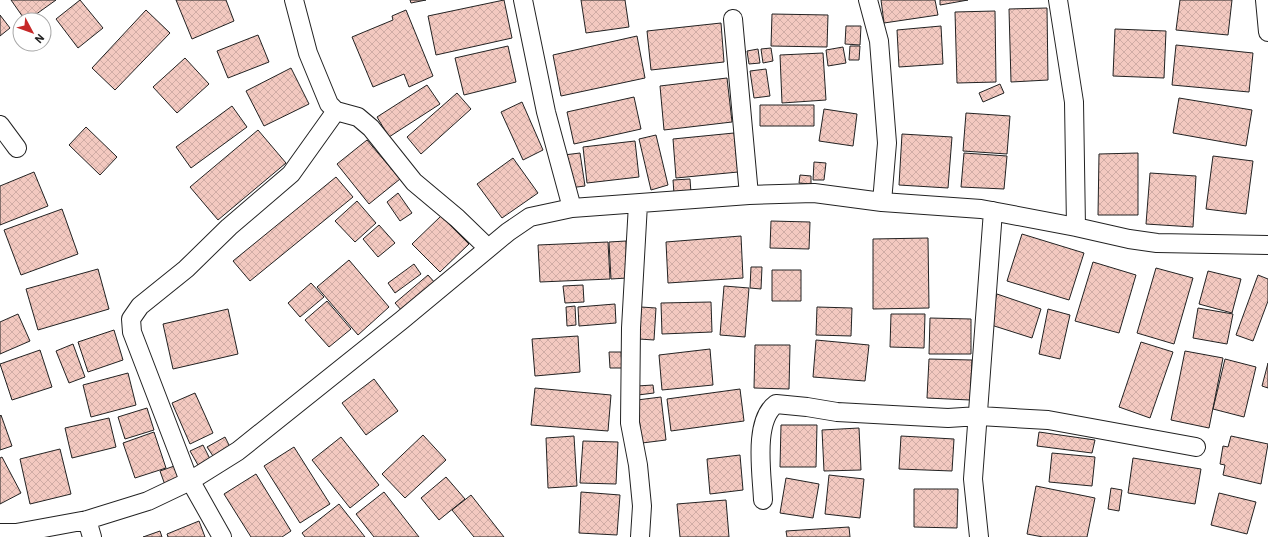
<svg xmlns="http://www.w3.org/2000/svg" width="1268" height="537" font-family="'IBM Plex Sans',sans-serif">
<style>
.building{fill:url(#building-cross-hatch);stroke:#222}
.lines{fill:none;stroke-linecap:round;stroke-linejoin:round}
.street-casing{stroke:#222;stroke-width:20}
.street{stroke:#fff;stroke-width:18}
</style>
<defs>
<pattern id="building-cross-hatch" width="8" height="8" patternUnits="userSpaceOnUse"><rect width="8" height="8" fill="#f3c9c0"/><path d="M0 0l8 8M0 8l8-8" fill="none" stroke="#d0aca5"/></pattern>
</defs>
<rect width="100%" height="100%" fill="#fff"/>
<path class="building" d="M11 0H56L28 20H25Z
M80 0 103 28 78 48 56 19Z
M176 0H226L234 21 192 39Z
M410 0H426L411 3Z
M504 0 512 38 436 55 428 16Z
M581 0H625L629 27 586 33Z
M881 0H935L938 15 884 23Z
M940 0H968L940 5Z
M1180 0H1232L1228 35 1176 30Z
M1047 8 1048 80 1011 82 1009 9Z
M146 10 170 33 115 90 92 68Z
M406 10 433 76 409 87 404 74 373 87 352 37 393 20 392 16Z
M995 11 996 82 957 83 955 12Z
M772 14 828 15 827 47 771 46Z
M0 15 10 28 0 36Z
M721 23 724 62 651 70 647 31Z
M846 26H861L860 45 845 44Z
M941 26 943 64 899 67 897 30Z
M1115 29 1166 31 1164 78 1113 76Z
M258 35 269 62 228 78 217 51Z
M637 36 645 78 561 96 553 55Z
M1176 45 1253 53 1249 92 1172 85Z
M508 46 516 82 464 95 455 58Z
M850 46H860L859 60H849Z
M843 47 846 63 828 66 826 50Z
M771 48 773 61 763 63 761 49Z
M758 49 760 63 749 64 747 51Z
M823 53 826 100 782 103 780 55Z
M185 58 209 84 177 113 153 87Z
M291 68 309 104 264 126 246 91Z
M766 69 770 96 754 98 750 71Z
M727 78 732 122 664 130 660 86Z
M1000 84 1004 93 983 102 979 93Z
M427 85 440 104 389 137 377 117Z
M457 93 471 109 421 154 407 137Z
M634 97 641 129 574 144 567 112Z
M1179 98 1252 110 1246 146 1173 133Z
M522 102 543 150 523 160 501 112Z
M760 105H814V126H760Z
M232 106 247 127 191 168 176 147Z
M824 109 857 114 853 146 819 141Z
M966 113 1010 116 1007 154 963 151Z
M86 127 117 157 100 175 69 145Z
M258 130 286 163 218 220 190 187Z
M734 133 738 172 676 178 673 139Z
M902 134 952 137 948 188 899 185Z
M656 135 668 185 651 190 639 139Z
M367 140 400 179 369 204 337 164Z
M635 141 639 177 587 183 583 147Z
M580 153 585 186 569 188 564 155Z
M964 153 1007 156 1004 189 961 187Z
M1138 153V215H1098L1099 154Z
M1213 156 1253 161 1246 214 1206 209Z
M513 158 538 193 502 218 477 184Z
M814 162 826 163 824 180H813Z
M34 172 48 206 0 225V186Z
M1150 173 1196 176 1193 227 1146 224Z
M800 175 811 176V184L799 183Z
M336 177 353 197 250 281 233 261Z
M690 179 691 193 674 194 673 180Z
M398 193 412 213 400 221 387 202Z
M357 201 376 223 355 242 335 221Z
M62 209 78 254 21 275 4 230Z
M441 216 469 244 440 272 412 244Z
M771 221 810 222 809 249 770 248Z
M379 225 395 243 378 257 363 239Z
M1022 234 1084 253 1069 300 1007 281Z
M741 236 743 278 668 283 666 242Z
M928 238 929 308 873 309V239Z
M626 241 627 278 611 279 609 242Z
M608 242 610 279 540 282 538 245Z
M349 260 389 307 358 335 317 287Z
M1093 262 1136 275 1119 333 1075 321Z
M414 264 421 274 395 293 388 283Z
M751 267H762L761 289 750 288Z
M1156 268 1193 278 1174 344 1137 333Z
M98 269 109 309 38 330 26 289Z
M772 270H801V301H772Z
M1208 271 1241 279 1232 313 1199 304Z
M428 275 436 284 403 312 395 303Z
M1258 275 1268 279V301L1253 341 1236 335Z
M311 283 324 297 300 317 288 303Z
M583 285 584 302 565 303 563 286Z
M724 286 749 288 745 337 720 335Z
M997 294 1041 309 1032 338 988 324Z
M327 301 351 329 329 347 305 320Z
M711 302 712 332 662 334 661 303Z
M615 304 616 323 579 326 578 307Z
M575 306 576 325 567 326 566 307Z
M641 307 656 308 654 340 639 339Z
M817 307 852 308 851 336 816 335Z
M1198 308 1233 314 1227 344 1193 338Z
M228 309 238 354 173 369 163 324Z
M1048 309 1070 315 1060 359 1039 354Z
M18 314 30 341 0 354V322Z
M891 314H925L924 348 890 347Z
M930 318 971 319V354H929Z
M114 330 123 360 88 372 78 342Z
M578 336 580 372 535 376 532 339Z
M816 340 869 345 865 381 813 377Z
M1141 342 1173 352 1150 418 1119 407Z
M73 344 85 377 69 383 56 351Z
M755 345H790L789 389 754 388Z
M710 349 713 385 662 390 659 355Z
M40 350 52 387 12 400 0 364Z
M1185 351 1223 358 1209 428 1171 420Z
M609 352H621L622 368H610Z
M929 359 972 360 970 400 927 398Z
M1225 359 1256 367 1244 417 1213 409Z
M1268 363V388L1262 386Z
M128 373 136 405 91 417 83 385Z
M374 379 398 411 366 435 342 403Z
M653 385 654 393 638 395 637 386Z
M535 388 611 395 608 431 531 425Z
M740 389 744 421 671 431 667 399Z
M195 393 213 433 190 444 172 403Z
M661 397 666 440 642 443 637 400Z
M147 408 154 430 125 439 118 417Z
M1 415 12 446 0 450V416Z
M109 418 116 447 72 458 65 428Z
M781 425H817L816 467H780Z
M859 428 861 470 824 471 822 430Z
M154 432 166 468 135 478 123 443Z
M1039 432 1095 440 1092 453 1037 446Z
M423 435 446 460 405 498 382 474Z
M574 436 577 486 548 488 546 438Z
M901 436 954 439 952 471 899 469Z
M1231 436 1268 444 1261 484 1223 475 1225 465 1220 464 1223 446 1228 447Z
M225 437 230 447 213 456 207 447Z
M341 437 379 485 350 508 312 460Z
M583 441 618 442 616 484 580 483Z
M203 445 210 459 198 465 190 451Z
M294 447 330 504 300 523 264 466Z
M60 449 71 494 30 504 20 459Z
M1052 453 1095 457 1092 486 1049 482Z
M740 455 743 490 710 494 707 459Z
M2 457 21 493 0 504V458Z
M1133 458 1201 469 1195 504 1128 493Z
M180 464 185 479 165 485 160 471Z
M256 474 291 531 282 537H251L224 494Z
M829 475 864 479 860 518 825 514Z
M446 477 465 499 439 520 421 498Z
M786 478 819 484 813 518 780 513Z
M1036 486 1095 498 1087 537H1043L1027 534Z
M1111 488 1122 490 1119 511 1108 509Z
M914 489H958L957 528 914 527Z
M384 492 419 537H374L356 514Z
M581 492 620 495 617 535 579 533Z
M1219 493 1256 502 1247 534 1211 525Z
M471 495 504 537H474L452 510Z
M726 500 729 537H680L677 504Z
M339 504 365 537H305L302 533Z
M199 521 205 537H168L167 534Z
M849 527 850 537H787L786 531Z
M160 531 162 537H143Z"/>
<g class="lines">
<defs>
<path id="street" d="M294 0 308 53 329 104 336 111 358 117 371 128 414 182 457 218 488 248
M523 0 546 112 572 208
M868 0 879 41 887 143 882 202
M1058 0 1074 102 1076 227
M1265 0 1268 32
M733 19 749 195
M0 125 17 148
M638 204 631 328 630 423 638 465 642 506 640 537
M763 500C762 474 753 421 776 404L807 407 837 412 948 418 979 416 1048 420 1196 447
M87 520 92 537
M0 533H16L87 520 148 501 190 481 238 451 402 320 508 232 530 217 572 208 749 195 814 193 882 202 981 209 1076 227 1129 239 1157 243 1268 245
M222 537 186 473 132 332 131 319 140 306 186 269 229 227 291 174 336 111
M979 537 973 479 993 211"/>
</defs>
<use href="#street" class="street-casing"/>
<use href="#street" class="street"/>
</g>
<g transform="translate(32 32) rotate(131)"><circle r="19" fill="#ffffff" stroke="#a7a7a7"/>
<path d="M0-3L7 15L0 10L-7 15Z" fill="#c62828"/>
<text y="-6" font-size="11" font-weight="bold" text-anchor="middle" fill="#222222">N</text>
</g>
</svg>
